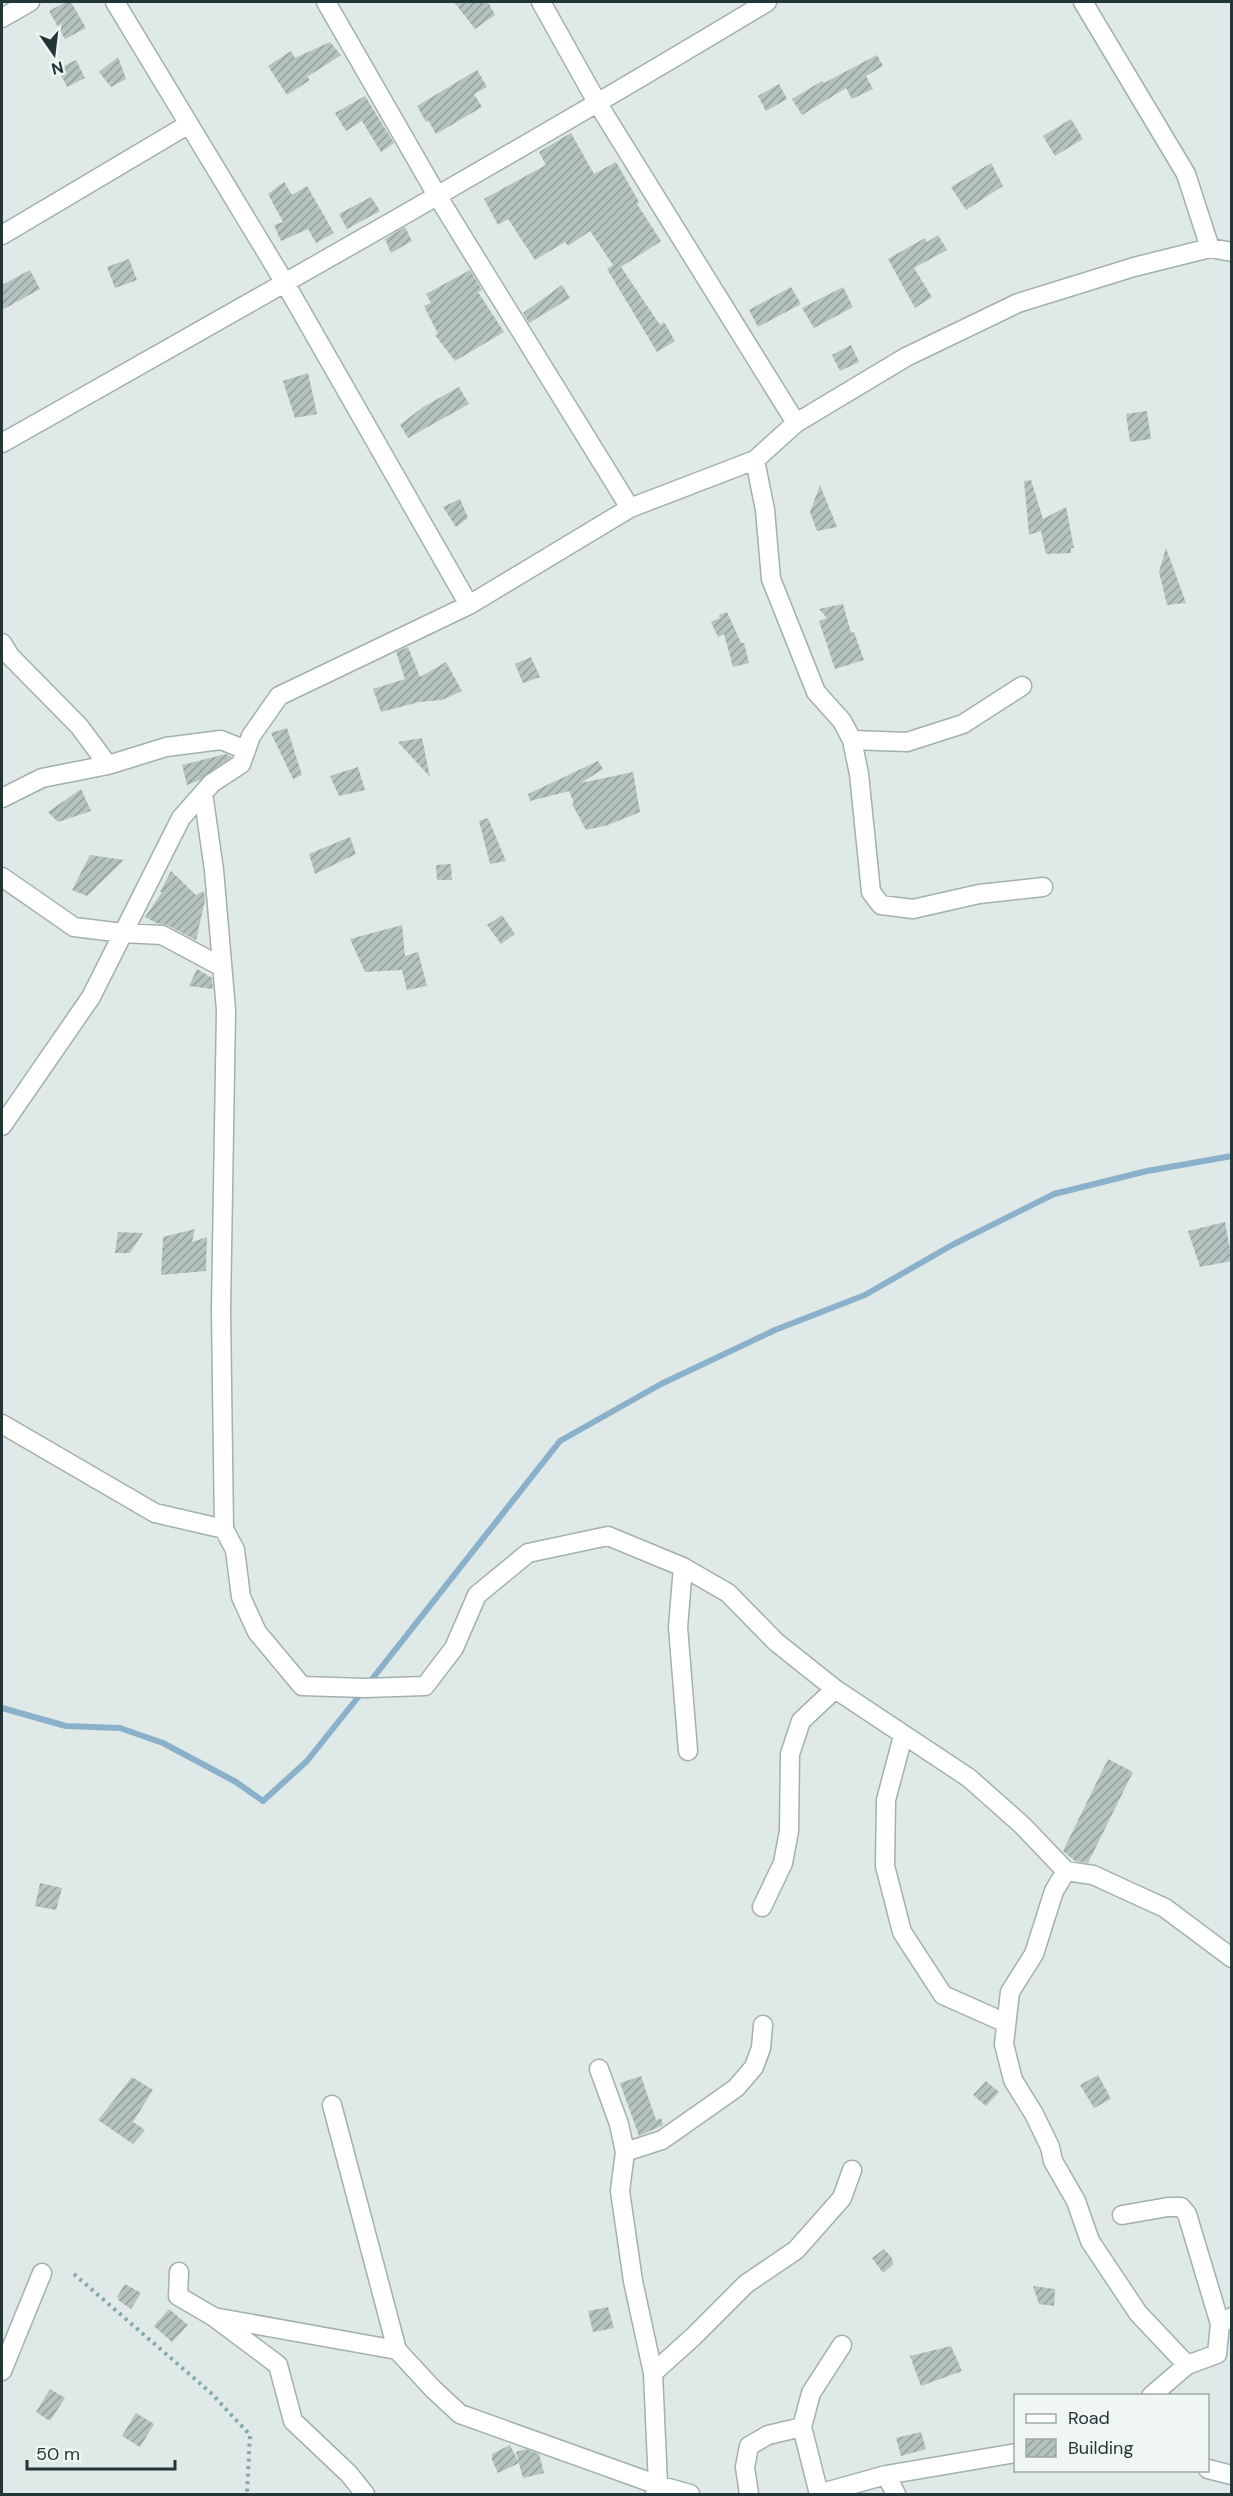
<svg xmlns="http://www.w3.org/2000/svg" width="1233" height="2496" font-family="'DM Sans',sans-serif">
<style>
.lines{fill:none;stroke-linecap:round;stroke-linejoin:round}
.stream{stroke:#8ab0ca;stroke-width:6}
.building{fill:url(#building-hatch)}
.minor-casing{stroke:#a2b0af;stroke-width:21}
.path{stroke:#81aaa8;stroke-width:4;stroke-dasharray:3 4.5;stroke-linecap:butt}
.minor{stroke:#fff;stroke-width:18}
</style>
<defs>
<pattern id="building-hatch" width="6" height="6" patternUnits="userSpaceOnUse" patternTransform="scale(1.5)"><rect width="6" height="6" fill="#b4c3c0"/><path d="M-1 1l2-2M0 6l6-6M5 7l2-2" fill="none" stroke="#929f9d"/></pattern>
</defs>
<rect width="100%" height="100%" fill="#dfe9e7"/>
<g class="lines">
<path class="stream" d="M369 1683 560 1441 661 1384 775 1330 865 1295 952 1245 1054 1194 1147 1171 1232 1156
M2 1708 66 1726 120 1728 163 1743 236 1782 263 1801 307 1761 363 1691"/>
</g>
<path class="building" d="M66 2H71L86 28 65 39 49 11Z
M454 2H488L495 15 475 29Z
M330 42 341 55 307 77 310 80 287 95 268 66 291 51 295 58Z
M877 55 883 66 866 76 873 89 852 99 846 88 802 115 792 99 822 81 824 83Z
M118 57 126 79 111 87 99 72Z
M76 60 85 78 67 87 58 69Z
M477 70 487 87 474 94 482 107 436 134 428 120 426 122 417 106Z
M779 84 787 99 766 111 758 96Z
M365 96 394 143 381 152 362 121 346 131 335 113Z
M1071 119 1083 139 1055 156 1043 136Z
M571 133 594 174 616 162 639 202 637 204 661 241 621 267 660 325 664 322 675 341 657 352 607 269 613 265 590 231 568 246 565 242 535 260 508 219 498 225 484 199 546 165 539 152Z
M991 163 1003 186 966 210 951 187Z
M284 182 292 195 307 186 334 233 316 243 308 229 281 241 274 225 283 222 268 194Z
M371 197 380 211 347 229 339 214Z
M405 227 412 241 391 253 385 239Z
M938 235 947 250 914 268 932 297 915 308 888 259 925 238 927 242Z
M129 259 137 280 115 288 107 267Z
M30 270 40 289 2 310V285Z
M470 270 482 290 478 292 504 332 455 361 435 335 438 334 424 306 431 303 426 294Z
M562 285 570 298 529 323 523 313Z
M791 287 801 304 758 327 749 310Z
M843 287 853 307 814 328 802 308Z
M851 345 859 362 840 371 832 355Z
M308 373 317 414 295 418 283 381Z
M459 387 469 404 408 438 400 425 423 407Z
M1147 411 1151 439 1130 442 1126 414Z
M1031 480 1043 519 1066 507 1074 548H1071V553L1046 554 1041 531 1029 535 1024 481Z
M820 485 837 527 817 531 810 512Z
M460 499 468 518 456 527 443 507Z
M1166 548 1186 603 1167 605 1159 572Z
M843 604 851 633 854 632 864 660 835 669 819 621 827 618 819 609Z
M727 612 741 643H744L749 663 733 667 724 634 718 637 711 622 720 618 719 615Z
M408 647 420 677 446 662 462 691 442 700 419 702 381 712 373 689 405 679 396 652Z
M531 657 540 677 523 683 515 664Z
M287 728 302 775 293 779 271 733Z
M422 738 430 777 398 742Z
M226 754 232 757 200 780 187 785 182 765Z
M598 761 603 769 581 783 633 772 640 812 608 825 586 830 572 804 574 803 569 791 530 801 528 794Z
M358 767 365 790 339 796 330 776Z
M81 789 91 811 58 822 48 812Z
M488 818 506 861 490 864 479 821Z
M350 837 356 854 315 874 309 854Z
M90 855 124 860 87 896 72 890Z
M451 864 452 880H437L436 865Z
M171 871 196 895 204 891 205 900 196 940 167 925 156 923 145 917 162 892H160Z
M502 915 515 934 501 944 487 925Z
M402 925 405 956 418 952 427 986 407 990 402 970 365 972 350 939Z
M197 969 212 978 213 989 189 986Z
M1225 1222 1232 1261 1200 1267 1188 1231Z
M195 1229 192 1242 207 1237 206 1271 161 1275 163 1237Z
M118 1232 143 1233 130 1253H115Z
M1108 1759 1133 1772 1088 1863 1075 1861 1063 1851Z
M40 1883 62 1888 56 1910 35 1906Z
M1098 2075 1111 2099 1094 2108 1080 2085Z
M641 2076 656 2120 661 2118 663 2125 639 2136 620 2083Z
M132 2077 153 2090 133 2122 145 2130 133 2144 98 2120Z
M986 2081 999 2092 986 2106 973 2095Z
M884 2249 892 2258 893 2265 883 2273 872 2258Z
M125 2284 141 2293 131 2309 118 2300 119 2298 117 2297Z
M1033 2286 1055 2289 1054 2306 1039 2304Z
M608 2307 614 2328 593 2332 588 2311Z
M169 2309 188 2325 172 2342 154 2326Z
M951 2346 962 2371 921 2386 910 2356Z
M50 2389 65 2398 50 2421 36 2412Z
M136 2413 154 2424 140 2447 122 2436Z
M921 2432 926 2449 901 2456 896 2438Z
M510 2445 519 2463 498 2473 492 2460V2454Z
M526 2449 539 2454 544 2473 523 2478 516 2452Z"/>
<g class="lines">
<defs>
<path id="minor" d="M115 2 285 283 469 605
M541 2 598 104 796 423
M1083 2 1186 174 1210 248
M2 18 30 2
M2 235 189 124
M2 443C258 298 515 154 767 2
M755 460 765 510 771 579 816 692 842 721 852 740 859 774 871 892 881 905 913 909 979 894 1043 887
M630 508 755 460 796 423 906 357 1018 303 1134 267 1210 248 1232 252
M2 643 10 656 79 726 108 765 166 747 221 740 246 750
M852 740 907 742 963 724 1022 686
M2 798 42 778 108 765
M2 877 74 927 123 933 162 935 222 967
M2 1126 91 997 181 818 212 783 241 764 251 736 279 696 469 605 630 508 438 197 326 2
M2 1424 155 1513 224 1529 221 1310 226 1010 214 870 203 793
M224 1529 235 1550 241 1597 257 1632 302 1686 365 1688 425 1686 454 1648 477 1595 528 1553 608 1536 683 1567 728 1593 776 1642 835 1689 969 1778 1022 1825 1066 1871 1093 1875 1165 1908 1232 1958
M683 1567 678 1627 688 1751
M903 1736 886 1800 885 1866 902 1932 943 1995 1006 2023
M1066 1871 1054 1891 1034 1954 1010 1992 1004 2044 1013 2080 1034 2114 1050 2147 1053 2161 1076 2201 1090 2241 1138 2313 1187 2365
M762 1907 783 1863 789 1831 790 1754 801 1721 835 1689
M599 2069 619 2124 625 2152 620 2191 633 2281 653 2373 658 2485 655 2494
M332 2105 397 2350 433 2389 460 2414 658 2485 690 2494
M625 2152 662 2140 736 2088 754 2067 761 2048 763 2025
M1122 2215 1168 2207H1181L1187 2214 1220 2324
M179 2272 178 2296 214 2317 278 2365 293 2421 349 2474 365 2494
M219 2318 397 2350
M2 2371 42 2273
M653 2373 693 2337 746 2284 796 2250 842 2198 852 2170
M1151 2396 1187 2365 1217 2354 1220 2324 1232 2317
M1208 2469 1232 2475
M886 2475 896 2494
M749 2494 745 2467 749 2446 768 2435 802 2427
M818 2494 886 2475 1016 2453
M819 2494 802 2427 811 2393 842 2345"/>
</defs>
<use href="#minor" class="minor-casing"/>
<path class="path" d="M74 2274 211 2393 250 2435 247 2494"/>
<use href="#minor" class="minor"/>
</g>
<rect width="1233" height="2496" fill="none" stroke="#213737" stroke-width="6"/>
<rect x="1014" y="2394" width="195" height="78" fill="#eff6f4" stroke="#9daaa8" stroke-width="1.5"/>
<rect x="1026" y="2414" width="30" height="9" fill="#ffffff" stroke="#9daaa8" stroke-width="1.5"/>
<text x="1068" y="2424" font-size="18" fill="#213737">Road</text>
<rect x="1026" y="2439" width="30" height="18" fill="url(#building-hatch)" stroke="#9daaa8" stroke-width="1.5"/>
<text x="1068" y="2454" font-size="18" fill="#213737">Building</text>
<g transform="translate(54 54) rotate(166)" stroke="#eff6f4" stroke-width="4.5" paint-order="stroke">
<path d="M0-4.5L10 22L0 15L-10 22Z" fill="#213737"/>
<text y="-9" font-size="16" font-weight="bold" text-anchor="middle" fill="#213737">N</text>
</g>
<path d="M27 2460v9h148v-9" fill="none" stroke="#213737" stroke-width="3"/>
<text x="36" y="2460" font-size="18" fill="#213737" stroke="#eff6f4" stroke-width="4.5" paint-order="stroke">50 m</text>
</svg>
